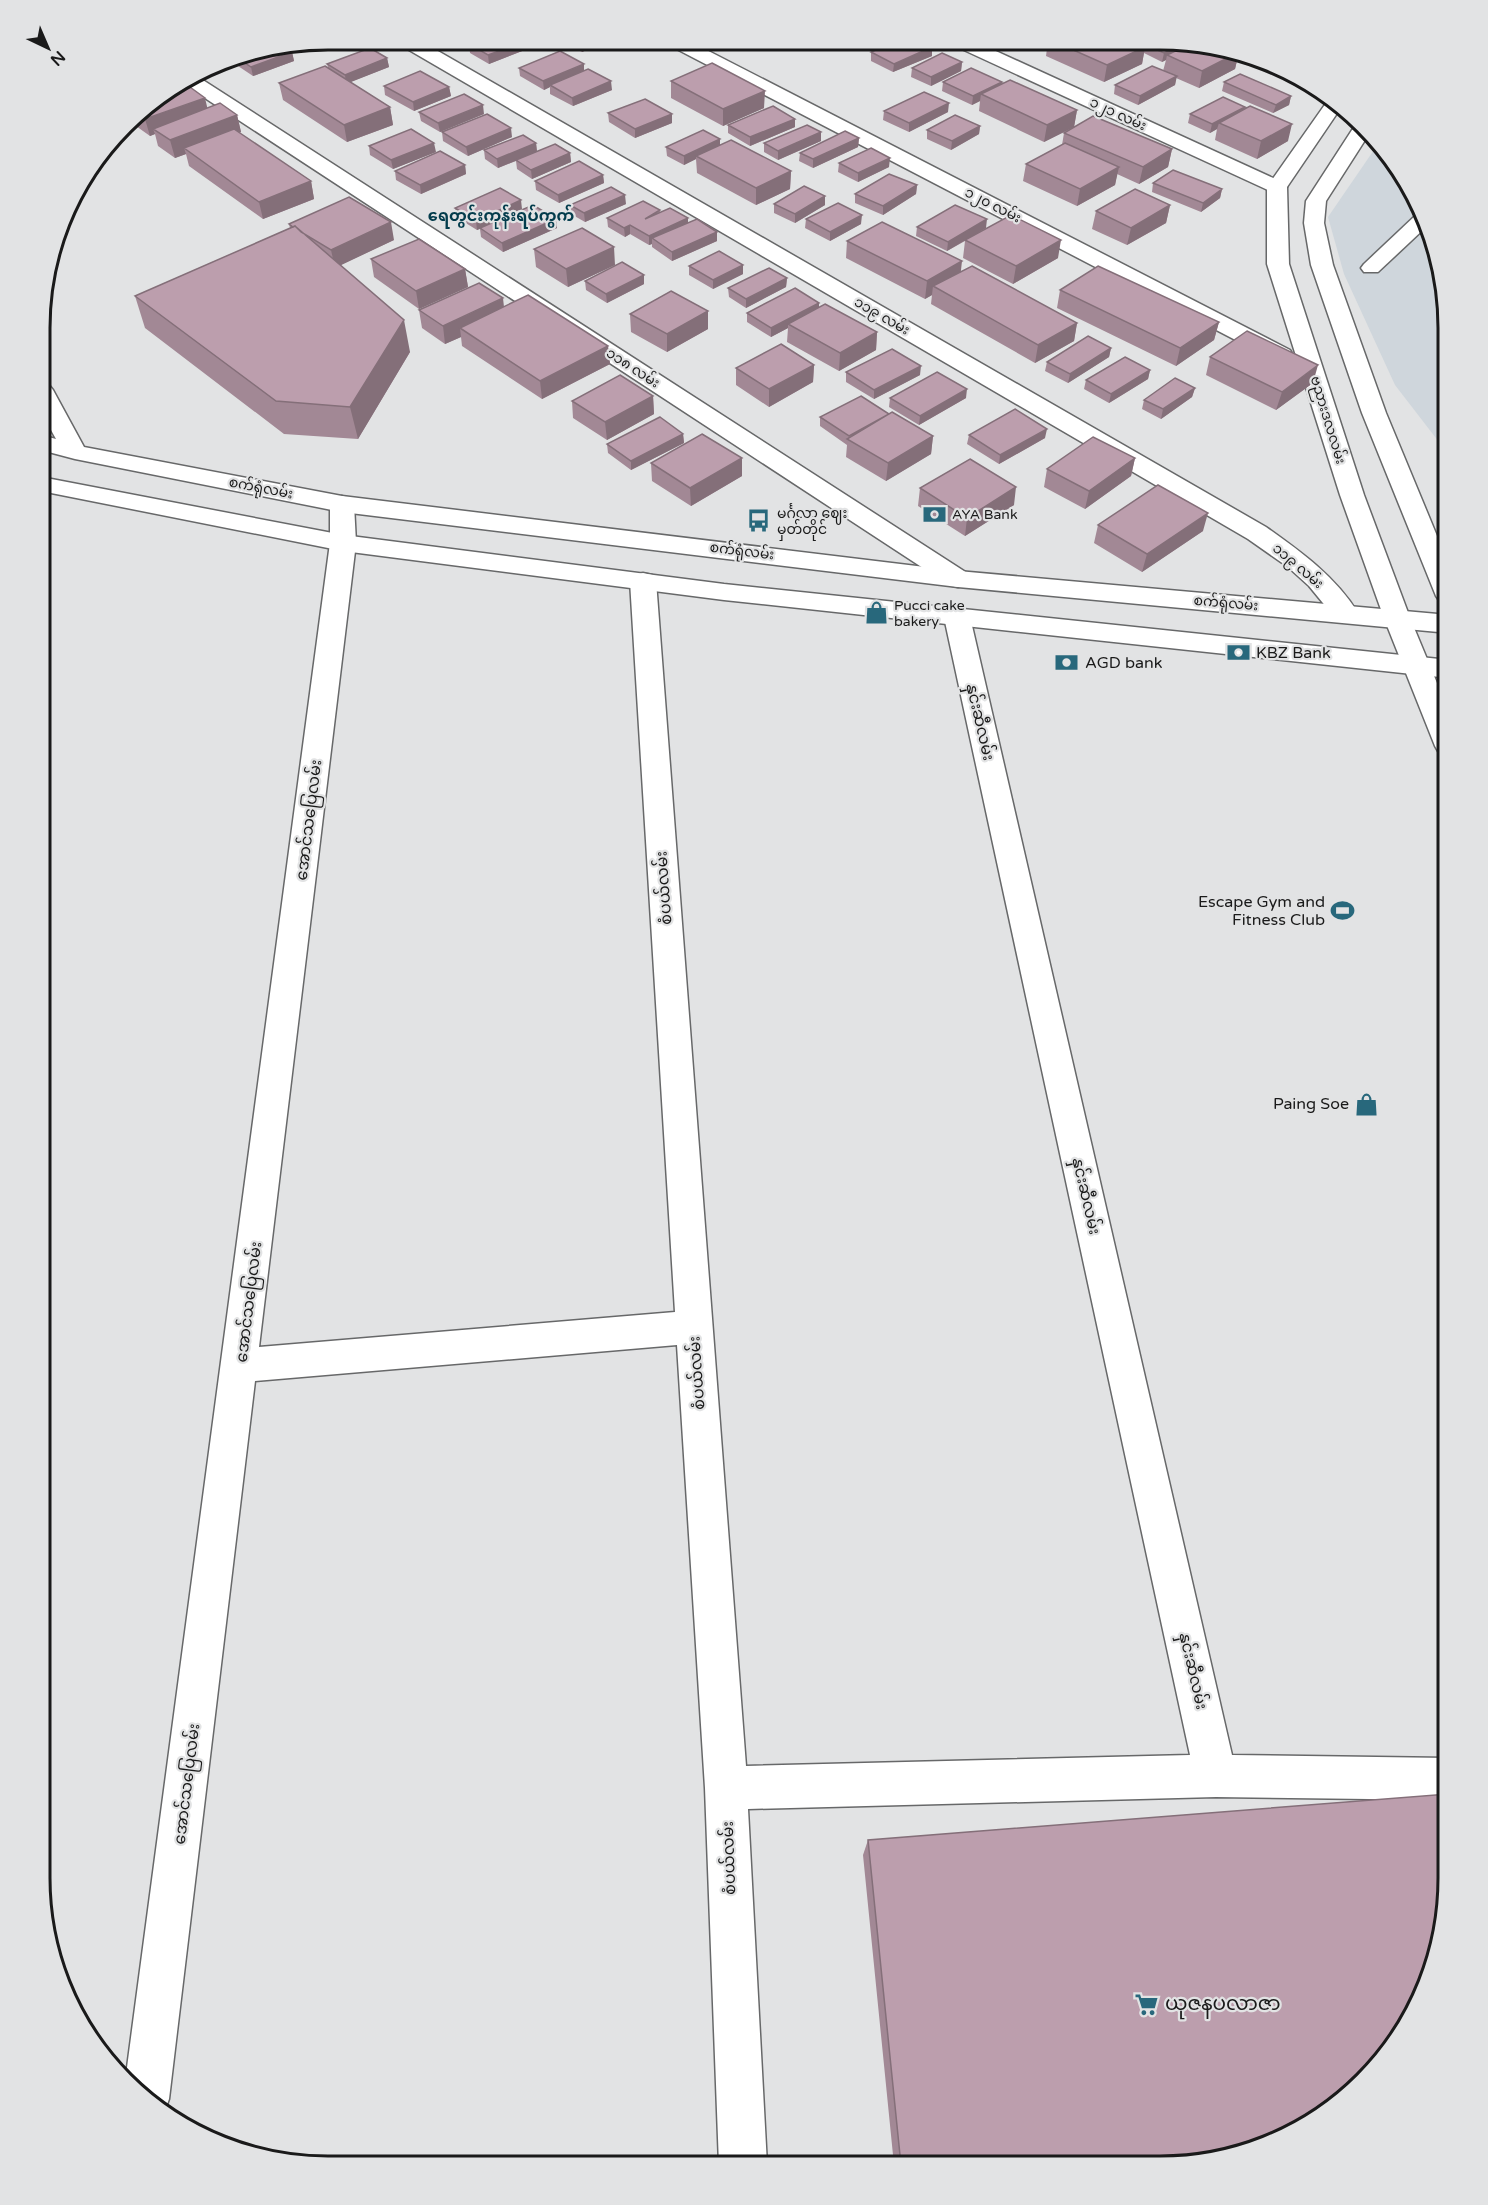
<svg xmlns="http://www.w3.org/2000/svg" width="1488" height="2205" font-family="'Varela Round','Noto Sans Myanmar',sans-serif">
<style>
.built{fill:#cfd6dc}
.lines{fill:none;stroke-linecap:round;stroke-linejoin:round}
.lane-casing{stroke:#676869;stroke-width:3}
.street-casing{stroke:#676869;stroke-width:3}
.secondary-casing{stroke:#676869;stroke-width:3}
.primary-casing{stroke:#676869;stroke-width:3}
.lane{fill:#fff;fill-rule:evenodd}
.street{fill:#fff;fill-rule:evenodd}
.secondary{fill:#fff;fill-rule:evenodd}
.primary{fill:#fff;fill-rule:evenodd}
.wall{fill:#a28895}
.shaded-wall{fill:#846f79}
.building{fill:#bc9ead;stroke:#846f79;stroke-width:1.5}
.labels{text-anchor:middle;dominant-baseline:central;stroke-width:4.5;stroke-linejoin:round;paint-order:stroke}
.far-street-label{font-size:14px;fill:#1a1a1a;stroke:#e2e3e4}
.far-poi-label{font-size:14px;fill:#1a1a1a;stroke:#e2e3e4;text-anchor:start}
.far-quarter-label{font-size:16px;font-weight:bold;fill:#033c4c;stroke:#e2e3e4}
.poi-label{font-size:16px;fill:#1a1a1a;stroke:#e2e3e4;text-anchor:start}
.street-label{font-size:16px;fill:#1a1a1a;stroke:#e2e3e4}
.near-poi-label{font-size:20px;fill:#1a1a1a;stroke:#e2e3e4;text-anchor:start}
.rim{fill:none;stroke:#1a1a1a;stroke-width:3}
</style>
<rect width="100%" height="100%" fill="#e2e3e4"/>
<path class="built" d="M1376 147 1419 200 1449 327V455L1395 385 1344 274 1328 217Z"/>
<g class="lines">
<defs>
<path id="lane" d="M1422 213 1426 227 1378 272H1364L1361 268 1364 264 1417 214Z"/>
<path id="street" d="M394 39H417L1266 527C1301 552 1335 576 1358 613L1354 619 1345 622 1336 619 1309 586 1288 567 1248 539 397 43Z
M664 40H687L1290 350 1293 355 1290 360 1282 362 1274 360 667 44Z
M950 41H974L1284 183 1287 187 1284 191H1270L953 45Z
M195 75 967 573 971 579 967 585 958 587 949 585 182 83Z
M342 496 351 499 354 504 356 543 259 1347 675 1312 630 581 634 575 643 573 652 575 656 581 746 1766 1190 1755 944 617 948 611 957 608 966 611 970 617 1232 1755 1448 1758V1800L1216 1797 748 1809 767 2165H719L705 1788 677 1345 255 1381 169 2099 164 2113 152 2107 126 2075 330 543V504L333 499Z"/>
<path id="secondary" d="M41 383 49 385 53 390 84 447 342 496 958 571 1449 615V633L958 587 342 512 75 459 41 450V435L56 439 41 412Z
M41 477 343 535 724 584 1449 660V678L724 600 343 551 41 491Z"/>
<path id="primary" d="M1331 96 1342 106 1287 187 1289 264 1364 495 1410 618 1449 712V756L1439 753 1435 746 1384 618 1340 495 1267 264V187Z
M1358 125 1367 137 1326 201 1324 223 1333 265 1386 413 1449 565V604L1440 602 1436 596 1362 413 1311 265 1304 223 1306 201 1352 130Z"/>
</defs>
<use href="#lane" class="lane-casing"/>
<use href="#street" class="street-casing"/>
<use href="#secondary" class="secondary-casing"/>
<use href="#primary" class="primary-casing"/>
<use href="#lane" class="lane"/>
<use href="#street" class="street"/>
<use href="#secondary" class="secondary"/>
<use href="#primary" class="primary"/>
</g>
<path class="wall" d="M327 39 301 49 294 46Z
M460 39H477L468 43Z
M481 39 535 40V46L489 64 470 53 469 44Z
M561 40H610L582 52 561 41Z
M833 40H849L841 44Z
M1048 41H1136L1134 42 1139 44V42L1191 43 1239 52 1235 69 1199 88 1176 78 1175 85 1138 105 1114 94 1115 85 1163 71 1166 60 1162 62 1144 53 1142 64 1104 82 1046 56Z
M284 48 292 52 294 61 253 76 229 60 228 59Z
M871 52 932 56 893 72 871 61Z
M387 58 389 67 350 82 390 107 393 125 347 142 283 100 279 83 328 67 327 64Z
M962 62 961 71 931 86 911 77 912 68Z
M519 68 584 71 612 90 573 106 550 94V87L544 90 520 76Z
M671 81 764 108 723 126 671 98Z
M943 82 1001 84 1077 110 1074 127 1172 149 1168 167 1139 184 1117 174 1115 185 1077 206 1023 181 1026 164 1062 145 1064 133 1072 128 1044 142 979 111 980 101 972 105 942 91Z
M1224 82 1291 96 1289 105 1273 113 1222 91Z
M384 86 449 87 451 96 414 111 385 95Z
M208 108 237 115 241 132 239 133 311 181 314 199 263 219 189 166 186 154 175 158 158 146 155 134 150 136 129 121 137 111Z
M1244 109 1288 141 1257 159 1215 140 1217 129 1210 133 1188 123 1190 114Z
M884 111 948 112 909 132 883 120Z
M419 112 484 114 440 132 421 121Z
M608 113 672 114V123L635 138 609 122Z
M795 119V127L750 146 728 133V125Z
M980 126 979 134 951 150 927 139V130Z
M442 132 512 137 468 156 443 141Z
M859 138 858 147 813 168 799 161 800 153Z
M720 139V145L791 171 790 189 756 205 697 173 696 159 684 165 667 156 666 147Z
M821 141 778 160 764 152V143Z
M536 143 537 152 570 153 571 162 532 179 517 169 516 161 498 168 485 159 484 150Z
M369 146 436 152 393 169 370 155Z
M839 163 889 167 858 182 838 172Z
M465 165 466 174 421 194 396 180 395 171Z
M603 175 604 183 559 203 536 190 535 181Z
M1153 183 1222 189 1220 198 1201 212 1152 192Z
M917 185 916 194 883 215 855 203V194Z
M626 204 585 222 571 214 570 205Z
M774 204 825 205 795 223 774 213Z
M1170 205 1166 223 1127 245 1092 229 1096 211Z
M455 208 522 209 501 219 557 228 503 252 481 237 480 229 477 230 456 217Z
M660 210V212L688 218V223L717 232V241L672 261 652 247V244L649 245 630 234 625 237 608 227 607 218Z
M806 219 861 224 830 241 805 228Z
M289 224 394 240 340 265 410 352 358 439 284 434 145 328 135 296 290 228Z
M917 227 986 228 968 239 1058 258 1013 284 963 258 965 241 947 251 916 236Z
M847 241 961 272 1077 323 1074 341 1035 363 931 304 932 295 925 299 846 258Z
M534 249 615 265 568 287 536 267Z
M371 259 465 269 468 287 419 309 374 277Z
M689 266 743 274 713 289 689 275Z
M644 275V284L607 303 586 290 585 281Z
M787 278 786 287 746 308 729 297 728 288Z
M1060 290 1219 322 1214 340 1176 366 1057 308Z
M819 307 877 332 876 350 839 371 787 342 788 328 771 337 747 322V313Z
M419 310 608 346 610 364 542 399 462 346 461 337 445 344 422 328Z
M708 311V329L667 352 631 332 630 314Z
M1111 348 1109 357 1068 383 1045 371 1047 362Z
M1210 357 1313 383 1276 410 1206 375Z
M814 365 813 382 769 407 736 385V368Z
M1150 370 1148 379 1109 403 1084 389 1086 380Z
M846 372 920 375 874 399 846 382Z
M1195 388 1192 397 1161 419 1142 409 1144 400Z
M653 396 654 414 607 440 573 418 572 401Z
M890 398H966L919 425 889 407Z
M889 414 933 436 931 454 886 481 846 457 847 445 820 426V417Z
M683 434 684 443 631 470 608 453 607 444Z
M969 435 1045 438 999 464 967 444Z
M742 458V476L691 506 652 481 651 463Z
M1135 458 1131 476 1085 509 1044 487 1047 469Z
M920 488 1014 505 965 536 918 506Z
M1098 525 1203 531 1142 572 1094 543Z
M868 1840 1161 2166 894 2165 863 1855Z"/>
<path class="shaded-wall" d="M329 39 301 49 300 44Z
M468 39H477L468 43Z
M529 40H535V46L489 64 488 55Z
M589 40H610L582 52V43Z
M841 40H849L841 44Z
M1190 41H1191L1190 49 1167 55 1166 60 1162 62 1164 53Z
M932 47V56L893 72 894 64Z
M1145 47 1142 64 1104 82 1107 65Z
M292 52 294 61 253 76 251 67Z
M1239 52 1235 69 1199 88 1202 71Z
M387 58 389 67 346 84 345 75Z
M962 62 961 71 931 86V77Z
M584 64V73L550 85V87L544 90 543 81Z
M1177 76 1175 85 1138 105 1140 96Z
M611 81 612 90 573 106 572 98Z
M1002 82 1001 91 981 94 980 101 972 105 973 96Z
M449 87 451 96 414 111 413 102Z
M765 91 764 108 723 126V109Z
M1291 96 1289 105 1273 113 1276 105Z
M205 98 209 115 153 129 155 134 150 136 145 119Z
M949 103 948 112 909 132V123Z
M483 105 484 114 440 132 438 123Z
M390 107 393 125 347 142 344 125Z
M1245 107 1242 116 1219 123 1217 129 1210 133 1212 124Z
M1077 110 1074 127 1044 142 1047 125Z
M672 114V123L635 138V129Z
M237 115 241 132 190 152 184 148 186 154 175 158 170 140Z
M795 119V127L750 146V137Z
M1292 124 1288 141 1257 159 1261 141Z
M980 126 979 134 951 150 952 141Z
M511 128 512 137 468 156 466 147Z
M821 132V141L778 160V151Z
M859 138 858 147 813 168V159Z
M720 139V148L696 156V159L684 165V156Z
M434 143 436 152 393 169 391 160Z
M536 143 537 152 498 168 497 159Z
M1172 149 1168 167 1139 184 1143 167Z
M570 153 571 162 532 179 531 170Z
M890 158 889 167 858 182V173Z
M465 165 466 174 421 194 420 185Z
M1119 167 1115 185 1077 206 1080 189Z
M791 171 790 189 756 205V188Z
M603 175 604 183 559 203 558 195Z
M311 181 314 199 263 219 259 202Z
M917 185 916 194 883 215V206Z
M1222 189 1220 198 1201 212 1203 203Z
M625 195 626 204 585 222 584 213Z
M825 196V205L795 223V214Z
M521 200 522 209 477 230 476 221Z
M1170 205 1166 223 1127 245 1131 228Z
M862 215 861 224 830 241V232Z
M688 218V227L652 238V244L649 245V236Z
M556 219 557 228 503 252 502 243Z
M987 219 986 228 947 251 948 242Z
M391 222 394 240 335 268 331 250Z
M630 225V234L625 237 624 228Z
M717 232V241L672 261V252Z
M1061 240 1058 258 1013 284 1016 266Z
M614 247 615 265 568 287 566 269Z
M962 261 960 279 933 286 932 295 925 299 927 281Z
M743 265V274L713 289V280Z
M465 269 468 287 419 309 416 291Z
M644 275V284L607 303 606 294Z
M787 278 786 287 746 308V299Z
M503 298 505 316 460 328 461 337 445 344 443 326Z
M819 303V312L788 324V328L771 337V328Z
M708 311V329L667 352V334Z
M404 320 410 352 358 439 350 407Z
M1219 322 1214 340 1176 366 1180 348Z
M1077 323 1074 341 1035 363 1038 345Z
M877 332 876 350 839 371 840 353Z
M608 346 610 364 542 399 540 381Z
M1111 348 1109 357 1068 383 1070 374Z
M814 365 813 382 769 407V389Z
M1318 365 1313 383 1276 410 1282 392Z
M921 366 920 375 874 399V390Z
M1150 370 1148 379 1109 403 1111 394Z
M1195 388 1192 397 1161 419 1163 409Z
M967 389 966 398 919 425 920 416Z
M653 396 654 414 607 440 605 422Z
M1047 429 1045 438 999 464 1000 455Z
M683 434 684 443 631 470V461Z
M933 436 931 454 886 481 888 463Z
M742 458V476L691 506 690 488Z
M1135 458 1131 476 1085 509 1089 491Z
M1016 487 1014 505 965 536 967 518Z
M1208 513 1203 531 1142 572 1147 554Z"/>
<path class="building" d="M481 39 529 40 488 55 469 44Z
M575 40H589L582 43Z
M898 41H920L932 47 894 64 871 52Z
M1053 41H1132L1145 47 1107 65Z
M1140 41H1190L1164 53 1139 42Z
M1194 42H1199L1239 52 1202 71 1167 55Z
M284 48 292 52 251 67 236 57Z
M370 48 387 58 345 75 327 64Z
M560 51 584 64 543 81 519 68Z
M942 53 962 62 931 77 912 68Z
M712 63 765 91 723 109 671 81Z
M325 66 390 107 344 125 279 83Z
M1152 66 1177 76 1140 96 1115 85Z
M971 68 1002 82 973 96 943 82Z
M588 69 611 81 572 98 550 85Z
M420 71 449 87 413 102 384 86Z
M1240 74 1291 96 1276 105 1224 82Z
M1010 80 1077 110 1047 125 981 94Z
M183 82 205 98 145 119 136 112Z
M924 92 949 103 909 123 884 111Z
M464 94 483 105 438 123 419 112Z
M1223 97 1245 107 1212 124 1190 114Z
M645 99 672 114 635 129 608 113Z
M220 103 237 115 170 140 153 129Z
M773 106 795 119 750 137 728 125Z
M1250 106 1292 124 1261 141 1219 123Z
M487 114 511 128 466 147 442 132Z
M955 115 980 126 952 141 927 130Z
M1093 116 1172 149 1143 167 1064 133Z
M807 125 821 132 778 151 764 143Z
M234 129 311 181 259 202 184 148Z
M411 129 434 143 391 160 369 146Z
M703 130 720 139 684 156 666 147Z
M845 131 859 138 813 159 800 153Z
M523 135 536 143 497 159 484 150Z
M731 140 791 171 756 188 696 156Z
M1065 143 1119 167 1080 189 1026 164Z
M555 144 570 153 531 170 516 160Z
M871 148 890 158 858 173 839 163Z
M440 151 465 165 420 185 395 171Z
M579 161 603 175 558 195 535 181Z
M1173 170 1222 189 1203 203 1153 183Z
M889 174 917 185 883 206 855 194Z
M804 186 825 196 795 214 774 204Z
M611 187 625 195 584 213 570 205Z
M500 188 521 200 476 221 455 208Z
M1135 189 1170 205 1131 228 1096 211Z
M349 197 391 222 331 250 301 232 295 226 293 227 289 224Z
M643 201 660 210 645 219 670 208 688 218 649 236 630 225 624 228 607 218Z
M838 203 862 215 830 232 806 219Z
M533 205 556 219 502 243 480 228Z
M955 205 987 219 948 242 917 227Z
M1011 215 1061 240 1016 266 965 240Z
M697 219 717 232 672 252 652 238Z
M882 222 962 261 927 281 847 241Z
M295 226 404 320 350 407 276 401 135 296Z
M582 228 614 247 566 269 534 249Z
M419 239 465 269 416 291 371 259Z
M719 251 743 265 713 280 689 266Z
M622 262 644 275 606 294 585 281Z
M972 266 1077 323 1038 345 933 286Z
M1098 266 1219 322 1180 348 1060 290Z
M769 268 787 278 746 299 728 288Z
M479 283 503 298 443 326 419 310Z
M795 288 819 303 771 328 747 313Z
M671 291 708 311 667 334 630 314Z
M528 295 608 346 540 381 460 328Z
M825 304 877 332 840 353 788 324Z
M1247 331 1318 365 1282 392 1210 357Z
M1088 336 1111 348 1070 374 1047 362Z
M781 344 814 365 769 389 736 368Z
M892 349 921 366 874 390 846 372Z
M1125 357 1150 370 1111 394 1086 380Z
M937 372 967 389 920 416 890 398Z
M620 375 653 396 605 422 572 401Z
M1175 378 1195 388 1163 409 1144 400Z
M861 396 889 414 849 436 820 417Z
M1015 409 1047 429 1000 455 969 435Z
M892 412 933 436 888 463 847 439Z
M660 417 683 434 631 461 607 444Z
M702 434 742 458 690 488 651 463Z
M1093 437 1135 458 1089 491 1047 469Z
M970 459 1016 487 967 518 920 488Z
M1158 485 1208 513 1147 554 1098 525Z
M1448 1794V1897L1434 1971 1400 2038 1351 2095 1288 2136 1161 2166 901 2165 868 1840Z"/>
<defs>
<symbol id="bank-bare" viewBox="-9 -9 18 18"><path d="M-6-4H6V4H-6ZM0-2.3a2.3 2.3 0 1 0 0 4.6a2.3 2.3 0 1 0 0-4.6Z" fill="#28687c" stroke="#e2e3e4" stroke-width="2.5" paint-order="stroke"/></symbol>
<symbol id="bus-bare" viewBox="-9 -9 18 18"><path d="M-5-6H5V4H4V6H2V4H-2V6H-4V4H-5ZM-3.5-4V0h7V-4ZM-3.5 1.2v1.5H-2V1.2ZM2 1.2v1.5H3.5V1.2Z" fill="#28687c" stroke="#e2e3e4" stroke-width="2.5" paint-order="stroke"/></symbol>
<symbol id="shop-bare" viewBox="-9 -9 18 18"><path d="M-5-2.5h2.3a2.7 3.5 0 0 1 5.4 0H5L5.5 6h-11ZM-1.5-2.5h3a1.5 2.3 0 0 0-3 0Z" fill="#28687c" stroke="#e2e3e4" stroke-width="2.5" paint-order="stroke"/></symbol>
<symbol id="stadium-bare" viewBox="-9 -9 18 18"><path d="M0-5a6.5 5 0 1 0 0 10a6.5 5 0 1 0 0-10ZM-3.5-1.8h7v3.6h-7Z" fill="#28687c" stroke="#e2e3e4" stroke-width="2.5" paint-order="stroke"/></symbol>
<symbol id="supermarket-bare" viewBox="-9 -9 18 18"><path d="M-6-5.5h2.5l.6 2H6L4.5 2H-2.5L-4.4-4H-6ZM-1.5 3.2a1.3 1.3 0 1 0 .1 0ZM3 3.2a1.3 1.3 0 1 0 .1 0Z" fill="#28687c" stroke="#e2e3e4" stroke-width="2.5" paint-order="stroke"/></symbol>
</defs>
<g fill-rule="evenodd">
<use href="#bank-bare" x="918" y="498" width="33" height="33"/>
<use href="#bus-bare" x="742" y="504" width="33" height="33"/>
<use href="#shop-bare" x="860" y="596" width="33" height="33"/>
<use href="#bank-bare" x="1222" y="636" width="33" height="33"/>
<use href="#bank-bare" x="1050" y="646" width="33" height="33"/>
<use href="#stadium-bare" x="1326" y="894" width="33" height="33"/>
<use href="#shop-bare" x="1350" y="1088" width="33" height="33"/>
<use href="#supermarket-bare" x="1130" y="1988" width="33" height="33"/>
</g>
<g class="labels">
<g class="far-street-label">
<text transform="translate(1118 114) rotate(25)">၁၂၁ လမ်း</text>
<text transform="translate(993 205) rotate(27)">၁၂၀ လမ်း</text>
<text transform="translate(882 316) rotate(30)">၁၁၉ လမ်း</text>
<text transform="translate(633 368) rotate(33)">၁၁၈ လမ်း</text>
<text transform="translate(1328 420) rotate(73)">ဗညားဒလလမ်း</text>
<text transform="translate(261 488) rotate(11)">စက်ရုံလမ်း</text>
<text transform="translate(742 551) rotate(7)">စက်ရုံလမ်း</text>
<text transform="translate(1298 566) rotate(40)">၁၁၉ လမ်း</text>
<text transform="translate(1226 603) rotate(5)">စက်ရုံလမ်း</text>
</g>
<g class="far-poi-label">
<text x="777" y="513">မင်္ဂလာ ဈေး<tspan x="777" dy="16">မှတ်တိုင်</tspan></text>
<text x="952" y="514">AYA Bank</text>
<text x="894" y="605">Pucci cake<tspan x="894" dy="16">bakery</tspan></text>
</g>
<g class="far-quarter-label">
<text x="501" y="216">ရေတွင်းကုန်းရပ်ကွက်</text>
</g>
<g class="poi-label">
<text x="1256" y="653">KBZ Bank</text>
<text x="1085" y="663">AGD bank</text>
<text x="1325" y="902" text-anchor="end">Escape Gym and<tspan x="1325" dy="18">Fitness Club</tspan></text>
<text x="1349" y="1104" text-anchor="end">Paing Soe</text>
</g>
<g class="street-label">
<text transform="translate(980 722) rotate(77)">နှင်းဆီလမ်း</text>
<text transform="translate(309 820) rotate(-83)">အောင်သပြေလမ်း</text>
<text transform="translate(664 888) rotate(-94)">စံပယ်လမ်း</text>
<text transform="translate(1086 1196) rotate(77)">နှင်းဆီလမ်း</text>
<text transform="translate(249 1302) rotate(-83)">အောင်သပြေလမ်း</text>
<text transform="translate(697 1373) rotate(-94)">စံပယ်လမ်း</text>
<text transform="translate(1193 1671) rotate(77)">နှင်းဆီလမ်း</text>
<text transform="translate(187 1784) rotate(-83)">အောင်သပြေလမ်း</text>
<text transform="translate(729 1858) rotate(-92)">စံပယ်လမ်း</text>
</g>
<g class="near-poi-label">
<text x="1165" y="2004">ယုဇနပလာဇာ</text>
</g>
</g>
<path d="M0 0H1488V2205H0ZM328 50H1160A278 278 0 0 1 1438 328V1878A278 278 0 0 1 1160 2156H328A278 278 0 0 1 50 1878V328A278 278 0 0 1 328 50Z" fill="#e2e3e4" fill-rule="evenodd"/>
<path class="rim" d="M328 50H1160A278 278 0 0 1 1438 328V1878A278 278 0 0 1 1160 2156H328A278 278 0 0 1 50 1878V328A278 278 0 0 1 328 50Z"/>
<g transform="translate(48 48) rotate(136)" stroke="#e2e3e4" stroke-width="4.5" paint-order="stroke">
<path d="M0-4.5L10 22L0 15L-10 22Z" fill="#1a1a1a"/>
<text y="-9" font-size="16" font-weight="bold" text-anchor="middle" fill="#1a1a1a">N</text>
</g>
</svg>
